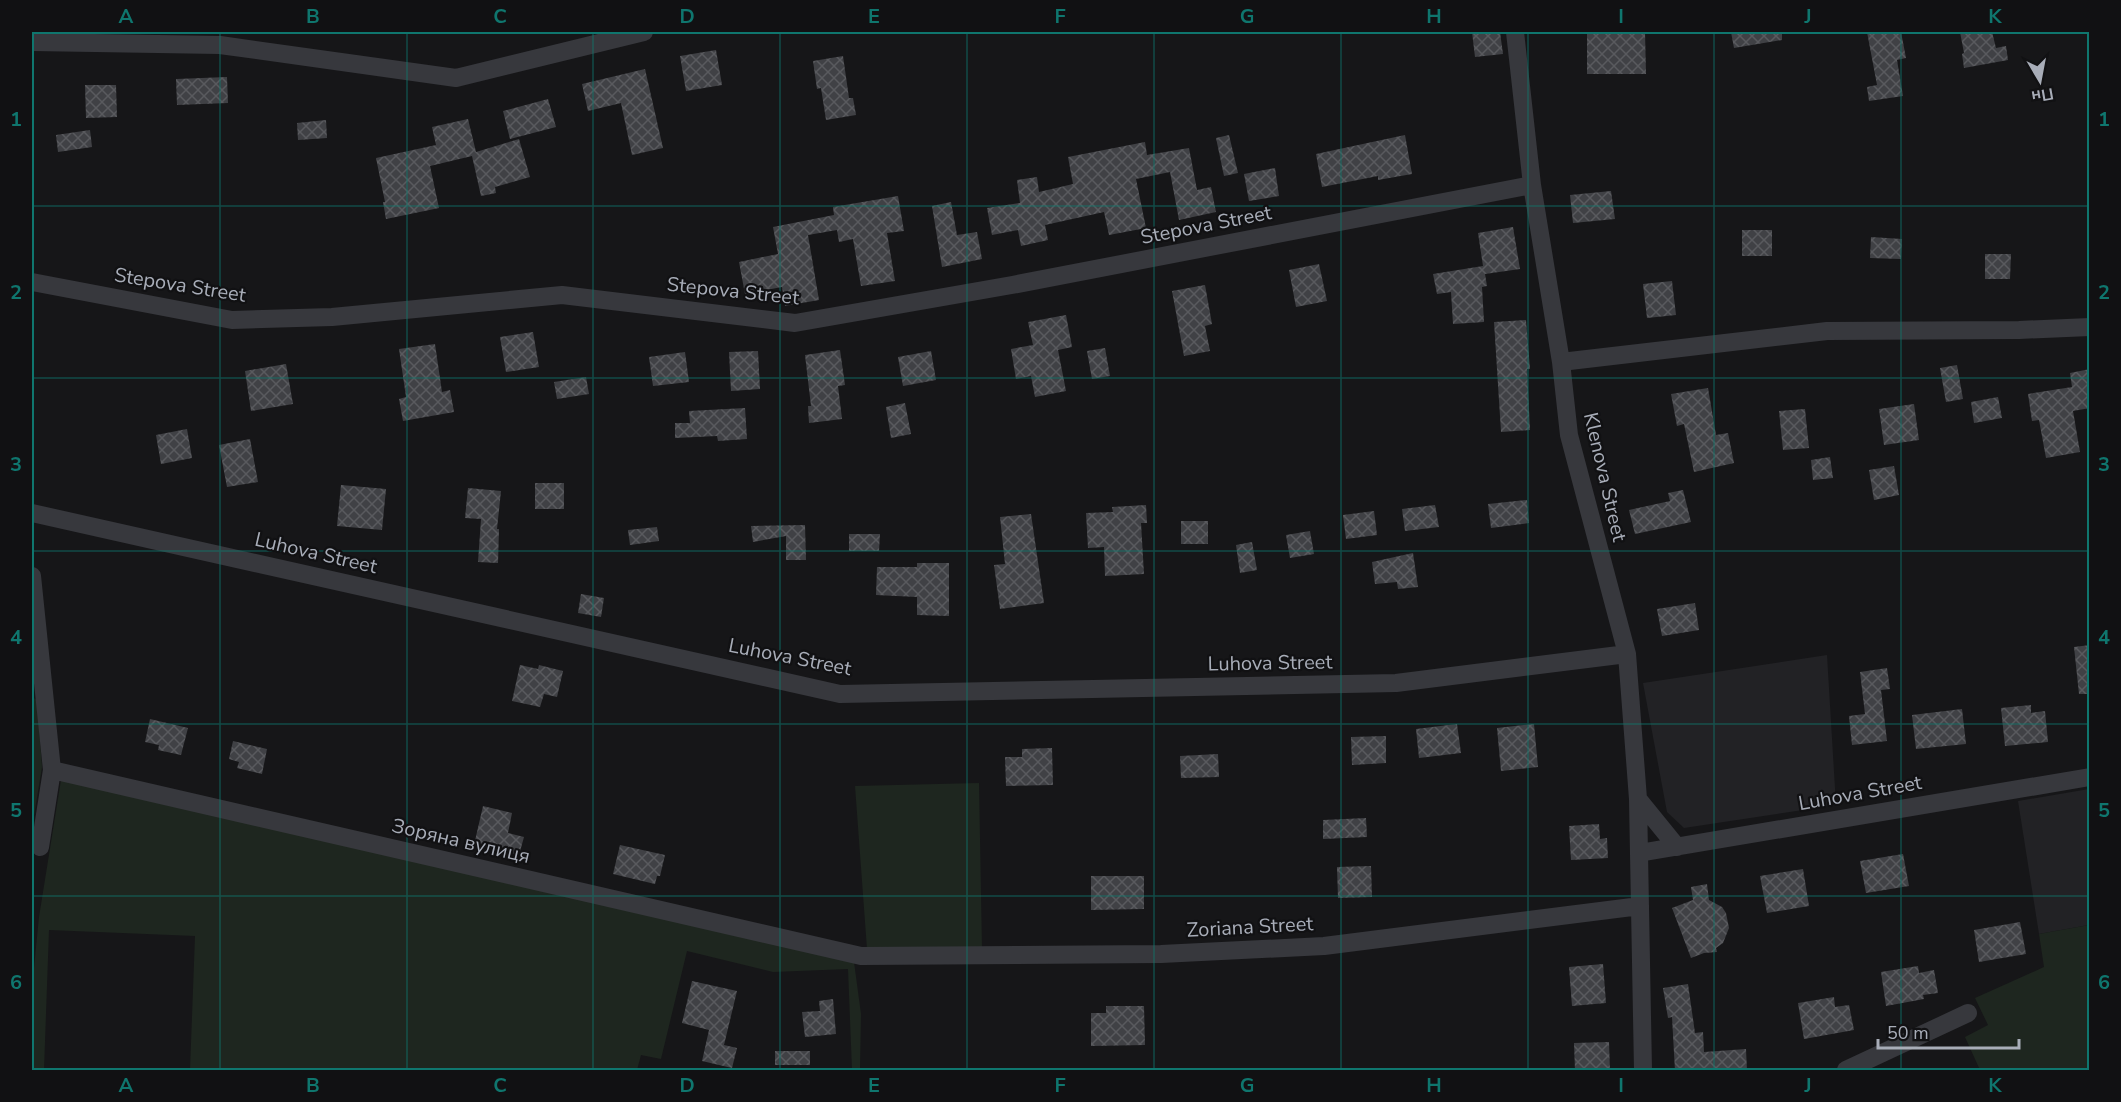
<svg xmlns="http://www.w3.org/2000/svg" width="2121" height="1102" font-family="'Nunito Sans',sans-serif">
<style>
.built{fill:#222225}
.green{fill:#1e261f}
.building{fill:url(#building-cross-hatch)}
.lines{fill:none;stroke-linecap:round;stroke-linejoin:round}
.minor{stroke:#37383d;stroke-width:18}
.grid{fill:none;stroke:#0f766e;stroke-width:1.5;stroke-opacity:0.55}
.labels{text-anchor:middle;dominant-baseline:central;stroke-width:4.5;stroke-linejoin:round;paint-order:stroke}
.street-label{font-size:20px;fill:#a8adb8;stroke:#111113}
.neatline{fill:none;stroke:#0f766e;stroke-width:2}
.grid-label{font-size:20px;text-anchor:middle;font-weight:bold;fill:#0f766e}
</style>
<defs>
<pattern id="building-cross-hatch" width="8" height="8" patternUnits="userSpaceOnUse" patternTransform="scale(1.5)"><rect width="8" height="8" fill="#404145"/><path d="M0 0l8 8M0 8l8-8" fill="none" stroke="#595a5e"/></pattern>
</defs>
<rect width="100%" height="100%" fill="#161618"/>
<path class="built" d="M1827 655 1836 805 1684 828 1667 812 1643 683Z
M2089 789V925L2039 934 2018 801Z"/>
<path class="green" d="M32 697 37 700 42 767 32 828Z
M61 780 854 962 861 1014 860 1070H852L848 969 773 972 687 951 661 1059 641 1055 637 1070H190L195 936 49 930 44 1070H32V988L39 917Z
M979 783 982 949H867L855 786Z
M2089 925V1070H1980L1965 1037 1988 1025 1975 998 2044 967 2039 934Z"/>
<path class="building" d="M1472 32H1500L1503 54 1475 57Z
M1587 32H1645L1646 74H1587Z
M1731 32H1782V40L1734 48Z
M1867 32H1901L1906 58 1897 60 1903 96 1869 101 1867 87 1877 85Z
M1960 32H1992L1996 48 2006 46 2008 60 1964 68 1962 54 1964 53Z
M716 50 722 85 686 91 680 56Z
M843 56 849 98H853L856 115 826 120 821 88 817 89 813 61Z
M645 69 663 148 632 155 621 103 588 111 582 84Z
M227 77 228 103 177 105 176 79Z
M85 85H116L117 117 86 118Z
M548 99 556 127 510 139 503 111Z
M468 119 476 152 519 139 530 177 495 187 496 193 481 196 472 156 430 166 439 208 386 219 383 202H385L376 158 436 145 432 127Z
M326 120 327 138 298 140 297 123Z
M90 130 92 147 58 152 56 135Z
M1229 135 1238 173 1224 176 1216 138Z
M1405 135 1412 174 1378 180V176L1322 187 1316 154Z
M1145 142 1147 155 1189 148 1197 190 1211 187 1216 212 1179 220 1170 172 1136 179 1146 228 1109 235 1104 212 1045 225 1048 240 1021 246 1018 230 992 235 987 208 1020 203 1017 180 1037 177 1039 192 1073 184 1068 157Z
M1275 168 1279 196 1249 201 1244 174Z
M1611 191 1615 219 1573 223 1570 195Z
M898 196 904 231 887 233 895 281 861 286 853 239 839 242 837 230 808 235 819 300 785 306 782 287 745 294 739 262 778 254 773 227 834 215 833 207Z
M951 202 957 235 977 232 982 259 942 267 932 206Z
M1513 227 1520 269 1485 274 1487 286 1482 287 1484 322 1453 324 1451 292 1437 294 1433 274 1483 266 1478 233Z
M1742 230H1772V256H1742Z
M1871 237 1902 239 1901 259 1870 258Z
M1985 254H2011L2010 279H1985Z
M1319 264 1327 301 1296 307 1289 270Z
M1672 281 1676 315 1647 318 1643 284Z
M1205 285 1212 324 1205 326 1210 351 1184 356 1172 291Z
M1066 315 1072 347 1058 350 1066 391 1035 397 1031 376 1016 379 1011 349 1033 345 1028 322Z
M1526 320 1530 369H1527L1530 430 1501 432 1494 322Z
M533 332 539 367 506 372 500 337Z
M435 344 442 392 450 390 454 412 403 421 399 399 406 397 399 349Z
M1105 348 1110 376 1092 379 1087 351Z
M840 350 845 385 838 386 842 419 809 423 808 406H811L805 355Z
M758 351 760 389 731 391 729 352Z
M931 351 936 380 903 386 898 357Z
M685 352 689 382 653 386 649 357Z
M286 364 293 404 251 411 245 371Z
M1957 365 1963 399 1946 402 1940 368Z
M2090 369V408L2073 411 2080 452 2046 458 2039 420 2032 421 2028 394 2072 387 2070 373Z
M586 377 589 394 557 399 554 382Z
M1708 388 1716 435 1728 433 1734 463 1694 472 1684 424 1677 426 1671 394Z
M1998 397 2002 418 1974 423 1971 402Z
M905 403 911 434 891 438 886 407Z
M1914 404 1919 440 1884 445 1879 409Z
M745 408 747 439 718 441 717 436 675 438V423H690L689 411Z
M1805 409 1809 448 1783 450 1779 411Z
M187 429 192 458 161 464 156 435Z
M250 439 258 482 227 487 219 445Z
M1830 457 1833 478 1813 480 1811 460Z
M1894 466 1899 495 1874 500 1869 470Z
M535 483H564V509H535Z
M341 485 386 489 382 530 337 526Z
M468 488 501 491 497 529H499L498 563 478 562 481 519 465 518Z
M1683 490 1691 522 1635 534 1629 510 1670 501 1668 493Z
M1527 500 1529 523 1491 528 1488 504Z
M1146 505 1147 523H1141L1144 574 1105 576 1104 547 1088 548 1086 513 1113 512 1112 507Z
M1435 505 1439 527 1405 531 1402 509Z
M1374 511 1377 535 1346 539 1343 515Z
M1031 514 1044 603 1000 609 994 565 1005 564 1000 517Z
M1181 521H1208V544H1181Z
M805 525 806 560H786V536L753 542 751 526Z
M657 527 659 541 630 545 628 530Z
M1310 531 1314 554 1290 558 1286 535Z
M849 534H880L879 551H849Z
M1252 542 1257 570 1240 573 1236 545Z
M1413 553 1418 587 1398 589 1397 582 1375 584 1372 562Z
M917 563H949V616L917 615V597L876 595 877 567H917Z
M581 594 604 598 601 617 578 613Z
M1695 603 1699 630 1662 636 1657 609Z
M2090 645V694H2079L2074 647Z
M520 665 538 669 539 665 563 671 557 697 544 694 540 707 512 701Z
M1887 668 1890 689 1881 690 1887 741 1852 745 1849 716 1865 714 1860 672Z
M2031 705V713L2045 711 2048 742 2005 746 2001 708Z
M1962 709 1966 744 1916 749 1912 715Z
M150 719 188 728 181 755 158 750 159 745 145 742Z
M1457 724 1461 753 1419 758 1416 729Z
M1534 724 1538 767 1501 771 1497 728Z
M1386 736V763L1352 765 1351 737Z
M233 741 267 749 262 774 237 768 239 762 229 759Z
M1052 748 1053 785 1006 786 1005 757H1022V749Z
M1218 754 1219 777 1181 778 1180 756Z
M483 806 512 813 508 833 524 837 519 855 474 845Z
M1366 818 1367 837 1323 839V820Z
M1599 824 1600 839 1607 838 1608 858 1571 860 1569 826Z
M620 845 665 855 660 876H657L655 884 613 874Z
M1903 854 1909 886 1866 893 1860 861Z
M1371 866 1372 897 1338 898 1337 867Z
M1803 869 1809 906 1767 913 1760 876Z
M1091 876H1144V909L1091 910Z
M1707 884 1709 900 1722 907 1726 913 1729 928 1723 943 1716 948 1717 952 1704 953 1691 958 1672 908 1693 900 1691 887Z
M2020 922 2026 954 1979 962 1974 930Z
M1603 964 1606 1003 1572 1006 1569 967Z
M1918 966 1919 973 1934 970 1938 993 1923 995 1924 999 1886 1006 1881 972Z
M692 981 737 991 724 1045 737 1048 732 1068 702 1061 709 1030 682 1023Z
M1688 984 1695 1033 1703 1032 1704 1052 1746 1049 1747 1071H1675L1672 1017 1668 1018 1663 988Z
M1834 997 1835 1007 1849 1005 1854 1030 1804 1039 1798 1003Z
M833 999 836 1034 805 1037 802 1012 820 1011 819 1001Z
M1106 1006H1144L1145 1045 1091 1046V1013H1106Z
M1609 1042 1610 1071H1575L1574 1043Z
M775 1051H810V1065H775Z"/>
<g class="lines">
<path class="minor" d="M1515 32 1532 185 1561 362 1569 435 1627 654 1638 799 1677 847
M32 42 220 45 456 78 644 32
M32 282 232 320 332 317 562 295 795 323 1012 285 1532 185
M1561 362 1827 331 2019 330 2090 327
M32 513 840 694 1396 683 1627 654
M32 576 52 770 40 847
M52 770 861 956 1161 954 1324 946 1640 906
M1638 799 1643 1070
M1639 853 2090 777
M1846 1070 1968 1013"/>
</g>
<path class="grid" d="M220 32V1070M407 32V1070M593 32V1070M780 32V1070M967 32V1070M1154 32V1070M1341 32V1070M1528 32V1070M1714 32V1070M1901 32V1070M32 206H2090M32 378H2090M32 551H2090M32 724H2090M32 896H2090"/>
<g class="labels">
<g class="street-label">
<text transform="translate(1206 225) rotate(-11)">Stepova Street</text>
<text transform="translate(180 285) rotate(9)">Stepova Street</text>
<text transform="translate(733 291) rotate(6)">Stepova Street</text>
<text transform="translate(1605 477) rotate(77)">Klenova Street</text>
<text transform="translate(316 553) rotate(13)">Luhova Street</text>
<text transform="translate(790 657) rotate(11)">Luhova Street</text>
<text transform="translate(1270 663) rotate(-1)">Luhova Street</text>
<text transform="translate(1860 793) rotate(-10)">Luhova Street</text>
<text transform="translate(461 841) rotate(13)">Зоряна вулиця</text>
<text transform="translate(1250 927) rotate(-3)">Zoriana Street</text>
</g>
</g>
<rect width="2121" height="1102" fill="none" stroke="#111113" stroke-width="66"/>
<g transform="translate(2040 81) rotate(170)" stroke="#111113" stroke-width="4.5" paint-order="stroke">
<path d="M0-4.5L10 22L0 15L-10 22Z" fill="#a8adb8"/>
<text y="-9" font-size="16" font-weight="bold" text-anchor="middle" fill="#a8adb8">Пн</text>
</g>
<path d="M1878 1039v9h141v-9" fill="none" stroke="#a8adb8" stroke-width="3"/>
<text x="1887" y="1039" font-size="18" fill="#a8adb8" stroke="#111113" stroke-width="4.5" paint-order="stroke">50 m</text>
<rect x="33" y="33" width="2055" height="1036" class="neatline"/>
<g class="grid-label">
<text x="126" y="23">A</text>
<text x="313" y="23">B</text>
<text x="500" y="23">C</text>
<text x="687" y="23">D</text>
<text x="874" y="23">E</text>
<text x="1060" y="23">F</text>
<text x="1247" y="23">G</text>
<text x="1434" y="23">H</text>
<text x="1621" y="23">I</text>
<text x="1808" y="23">J</text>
<text x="1995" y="23">K</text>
<text x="16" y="126">1</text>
<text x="2104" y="126">1</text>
<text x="16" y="299">2</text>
<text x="2104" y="299">2</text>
<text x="16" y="471">3</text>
<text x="2104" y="471">3</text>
<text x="16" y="644">4</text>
<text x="2104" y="644">4</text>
<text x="16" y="817">5</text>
<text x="2104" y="817">5</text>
<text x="16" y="989">6</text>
<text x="2104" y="989">6</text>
<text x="126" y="1092">A</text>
<text x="313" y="1092">B</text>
<text x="500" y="1092">C</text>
<text x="687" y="1092">D</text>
<text x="874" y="1092">E</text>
<text x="1060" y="1092">F</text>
<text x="1247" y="1092">G</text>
<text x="1434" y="1092">H</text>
<text x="1621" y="1092">I</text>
<text x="1808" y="1092">J</text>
<text x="1995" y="1092">K</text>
</g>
</svg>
